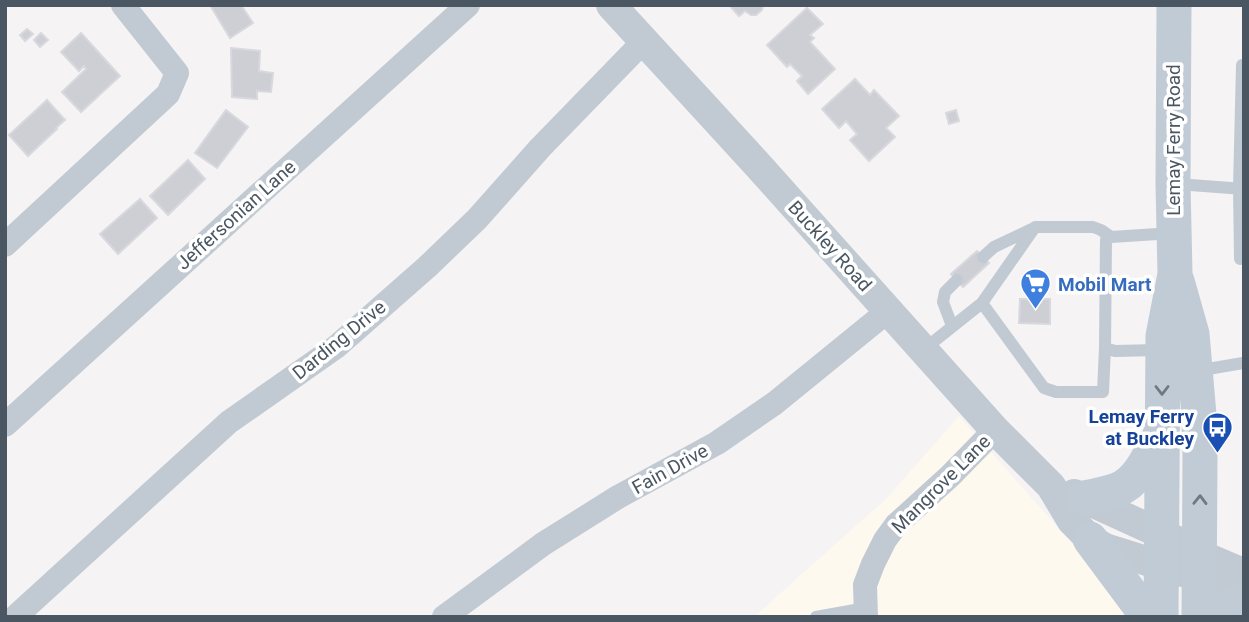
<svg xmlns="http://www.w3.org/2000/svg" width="1249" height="622" font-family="Roboto,sans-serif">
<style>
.commercial{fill:#fdf9ef}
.building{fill:#cdcfd5;stroke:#d7d9de;stroke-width:2}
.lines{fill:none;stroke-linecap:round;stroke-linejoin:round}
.service{stroke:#c1cad2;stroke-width:12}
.minor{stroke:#c1cad2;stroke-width:24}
.tertiary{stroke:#c1cad2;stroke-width:30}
.secondary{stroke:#c1cbd6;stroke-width:35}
.oneway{stroke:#6e7984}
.labels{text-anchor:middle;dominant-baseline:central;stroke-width:7;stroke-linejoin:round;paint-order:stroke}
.street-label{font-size:19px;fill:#4a5661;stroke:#fff}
.shop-label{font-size:19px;font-weight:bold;fill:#366cbe;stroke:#fff;text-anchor:start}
.transit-label{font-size:19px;font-weight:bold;fill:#164399;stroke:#fff;text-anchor:end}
</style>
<rect width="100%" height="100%" fill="#f5f3f3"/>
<path class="commercial" d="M959 416 1126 604 1134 617H754L887 498Z"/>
<path class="building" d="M210 5H241L253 23 230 38Z
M729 5H763V6L762 10 756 15H751L745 11 739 16Z
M807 8 823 24 810 35 814 38 810 42 835 69 808 94 797 81 802 76 790 64 787 67 767 45Z
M27 29 33 34 25 41 20 35Z
M41 33 48 40 40 47 34 40Z
M81 33 120 76 81 112 62 92 86 69 84 66 79 71 61 52Z
M231 48 260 51 259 71 273 73 271 92 257 91V99L232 97Z
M855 79 870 95 874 90 899 116 886 128 895 137 869 161 850 140 857 134 846 121 839 128 822 109Z
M47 100 65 120 56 128 57 129 28 156 9 135Z
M226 110 248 127 217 168 195 153Z
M956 110 959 121 949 124 946 113Z
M188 160 205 179 168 215 150 196Z
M140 199 157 218 118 254 100 234Z
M977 251 989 263 963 287 951 274Z
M1020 299H1050V324L1019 323Z"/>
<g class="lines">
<path class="service" d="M1244 65H1242L1239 187 1240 259 1244 258
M1177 184 1244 189
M983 257 994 247 1032 229
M952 326 943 302 945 292 957 280
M1105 348 1103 392H1056L1044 388 982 303 1035 227H1093L1101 230 1111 237
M923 350 982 303
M1159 350 1115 351 1105 348 1106 240 1111 237 1173 233
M1196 371 1243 363
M816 617 866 608"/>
<path class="minor" d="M5 245 168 94 177 73 123 5
M5 425 468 5
M1199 551 1244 570
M1199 576 1244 595
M15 617 229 422 336 347 427 267 477 219 540 148 644 41
M444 617 543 544 618 497 717 443 775 403 888 311
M866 617 865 585 873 564 885 540 896 525 950 476 995 430"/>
<path class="tertiary" d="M611 5 755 162 995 430 1051 486 1072 521 1090 539 1105 548 1182 572
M1074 494 1199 551"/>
<path class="secondary" d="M1177 281 1192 334 1199 415 1200 455 1199 617
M1084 498C1095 496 1106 494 1117 490 1140 481 1150 454 1161 433
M1090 539 1148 617
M1161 617 1163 336 1175 274 1173 184 1174 5
M1216 617 1235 604 1244 600"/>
</g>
<defs><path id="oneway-chevron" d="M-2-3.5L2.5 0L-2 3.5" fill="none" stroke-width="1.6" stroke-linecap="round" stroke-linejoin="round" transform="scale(1.75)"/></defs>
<g class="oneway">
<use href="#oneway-chevron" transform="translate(1162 390) rotate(90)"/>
<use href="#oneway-chevron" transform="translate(1200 500) rotate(-89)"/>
</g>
<defs>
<symbol id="supermarket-pin" viewBox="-11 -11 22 30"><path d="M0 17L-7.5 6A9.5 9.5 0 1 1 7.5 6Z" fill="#3f7fe0" stroke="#fff"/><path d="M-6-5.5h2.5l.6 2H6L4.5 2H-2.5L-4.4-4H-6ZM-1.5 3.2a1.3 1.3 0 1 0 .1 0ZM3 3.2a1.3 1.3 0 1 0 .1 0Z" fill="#fff"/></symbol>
<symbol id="bus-pin" viewBox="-11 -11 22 30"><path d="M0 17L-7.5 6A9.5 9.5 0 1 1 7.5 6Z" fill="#1a4fb4" stroke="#fff"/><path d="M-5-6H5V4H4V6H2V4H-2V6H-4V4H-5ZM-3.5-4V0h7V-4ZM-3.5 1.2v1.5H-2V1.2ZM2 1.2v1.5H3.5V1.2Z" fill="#fff"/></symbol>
</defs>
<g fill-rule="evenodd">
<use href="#supermarket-pin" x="1018" y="266" width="35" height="47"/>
<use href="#bus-pin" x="1200" y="410" width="35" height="47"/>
</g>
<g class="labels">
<g class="street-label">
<text transform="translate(1173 140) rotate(-90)">Lemay Ferry Road</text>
<text transform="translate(236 215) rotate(-42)">Jeffersonian Lane</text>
<text transform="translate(830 246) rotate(48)">Buckley Road</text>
<text transform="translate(339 340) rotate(-39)">Darding Drive</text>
<text transform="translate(670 469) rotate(-29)">Fain Drive</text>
<text transform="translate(941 484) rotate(-45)">Mangrove Lane</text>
</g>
<g class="shop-label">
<text x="1058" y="284">Mobil Mart</text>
</g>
<g class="transit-label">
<text x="1194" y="416">Lemay Ferry<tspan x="1194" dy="22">at Buckley</tspan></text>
</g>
</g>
<rect width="1249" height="622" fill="none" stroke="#4a5661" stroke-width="14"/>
</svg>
